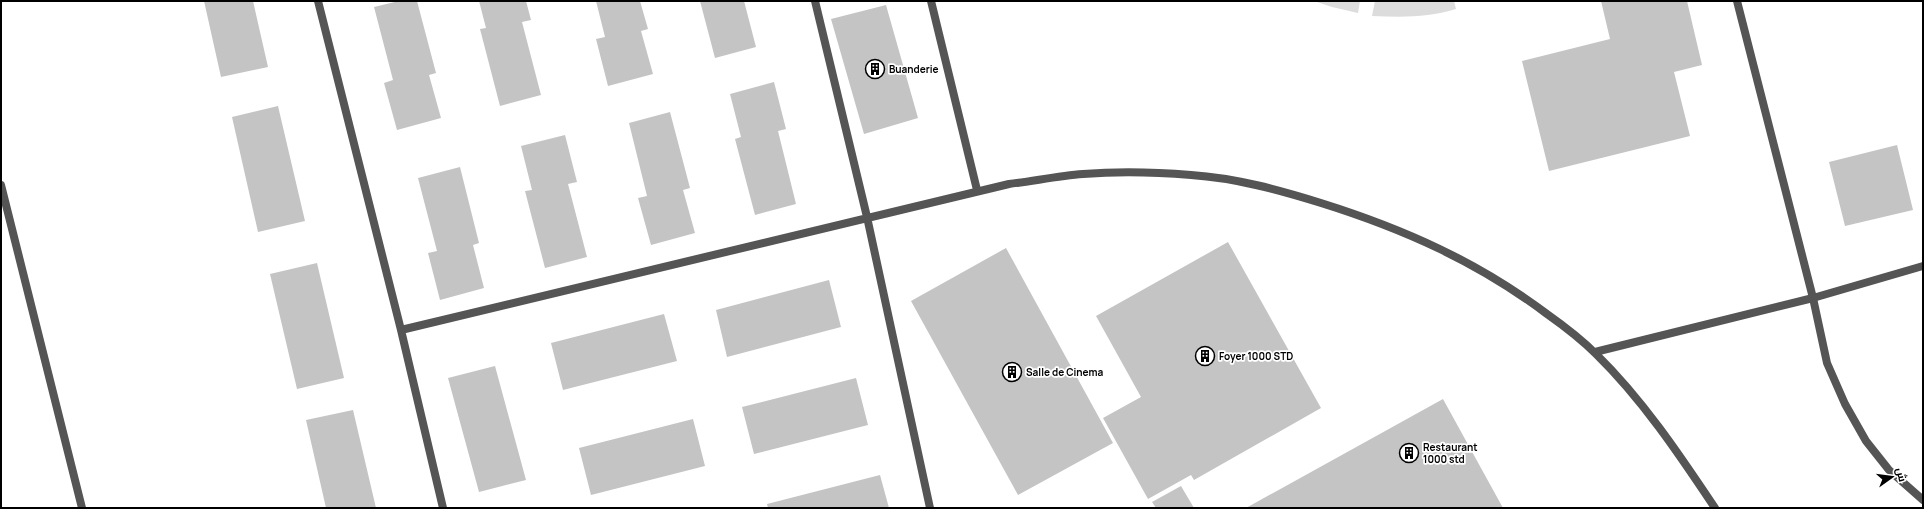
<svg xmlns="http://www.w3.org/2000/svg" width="1924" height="509" font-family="Manrope,Cairo,sans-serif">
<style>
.green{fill:#dcdcdc}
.building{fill:#c4c4c4}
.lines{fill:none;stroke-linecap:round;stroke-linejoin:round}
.minor{stroke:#555;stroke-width:8}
.tertiary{stroke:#555;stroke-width:8}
.labels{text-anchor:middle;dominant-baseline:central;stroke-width:3.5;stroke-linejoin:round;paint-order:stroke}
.poi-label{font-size:10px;font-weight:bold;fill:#000;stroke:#fff;text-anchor:start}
</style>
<rect width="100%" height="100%" fill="#fff"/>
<path class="green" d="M1314 1H1360L1358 13 1332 7Z
M1375 1H1454L1456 9C1428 18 1401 17 1372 16Z"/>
<path class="building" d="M204 1H253L268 67 221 77Z
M399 1H417L436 73 429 75 441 118 397 130 384 83 393 80 374 7Z
M479 1H526L531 20 522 22 541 95 500 106 480 29 486 28Z
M596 1H640L648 29 641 31 653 74 608 86 596 39 605 37Z
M700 1H744L756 47 715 58Z
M1601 1H1687L1702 65 1674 72 1690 136 1549 171 1522 61 1610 39Z
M886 5 918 118 864 134 831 19Z
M774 82 786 129 778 131 796 204 755 215 735 139 741 137 730 94Z
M278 106 305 221 258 232 232 117Z
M670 112 690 188 683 190 695 233 651 245 638 198 647 196 629 123Z
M565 135 577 182 568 184 587 257 545 268 525 191 532 190 521 146Z
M1897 145 1913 210 1845 226 1829 162Z
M460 167 479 243 473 245 484 288 440 300 428 253 437 251 418 178Z
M1228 242 1321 408 1194 480 1191 475 1148 499 1103 418 1141 397 1096 316Z
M1006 248 1113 443 1018 495 911 301Z
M317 263 344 378 297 389 270 274Z
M829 280 841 327 727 357 716 310Z
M664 314 677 361 563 390 551 343Z
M495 366 526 480 479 492 448 378Z
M856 378 868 425 754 454 742 407Z
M1443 399 1503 508H1246Z
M353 410 376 508H326L306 420Z
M693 419 705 466 591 495 579 448Z
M880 475 889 508H768L767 504Z
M1181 486 1194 508H1156L1152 502Z"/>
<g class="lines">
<path class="minor" d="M318 1 401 330 1009 184C1034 181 1058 176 1083 174 1119 171 1156 172 1191 175 1236 178 1279 190 1321 203 1404 229 1478 262 1547 314 1564 326 1581 339 1596 354 1642 399 1679 454 1715 508
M815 1 867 217 930 508
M931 1 977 190
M1737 1 1813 298 1827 363 1845 404 1866 441 1889 470 1923 500
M401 330 443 508
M1595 352 1813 298 1923 266"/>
<path class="tertiary" d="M1 185 82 508"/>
</g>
<defs>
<symbol id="building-ring" viewBox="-11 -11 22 22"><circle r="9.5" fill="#fff" stroke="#000" stroke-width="1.5"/><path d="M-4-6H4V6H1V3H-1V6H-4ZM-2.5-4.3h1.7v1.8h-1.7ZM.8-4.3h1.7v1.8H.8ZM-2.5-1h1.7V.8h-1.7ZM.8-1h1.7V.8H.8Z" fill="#000"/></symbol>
</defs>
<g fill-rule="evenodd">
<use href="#building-ring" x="864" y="58" width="22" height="22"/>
<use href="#building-ring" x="1194" y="345" width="22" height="22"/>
<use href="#building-ring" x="1001" y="361" width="22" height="22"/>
<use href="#building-ring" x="1398" y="442" width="22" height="22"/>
</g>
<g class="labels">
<g class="poi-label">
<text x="889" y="69">Buanderie</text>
<text x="1219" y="356">Foyer 1000 STD</text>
<text x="1026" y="372">Salle de Cinema</text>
<text x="1423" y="447">Restaurant<tspan x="1423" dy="12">1000 std</tspan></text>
</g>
</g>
<rect width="1924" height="509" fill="none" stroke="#000000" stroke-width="4"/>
<g transform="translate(1892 477) rotate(76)" stroke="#ffffff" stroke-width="3" paint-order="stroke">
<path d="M0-3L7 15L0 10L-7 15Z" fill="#000000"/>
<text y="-6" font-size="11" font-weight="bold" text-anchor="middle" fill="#000000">ش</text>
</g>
</svg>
